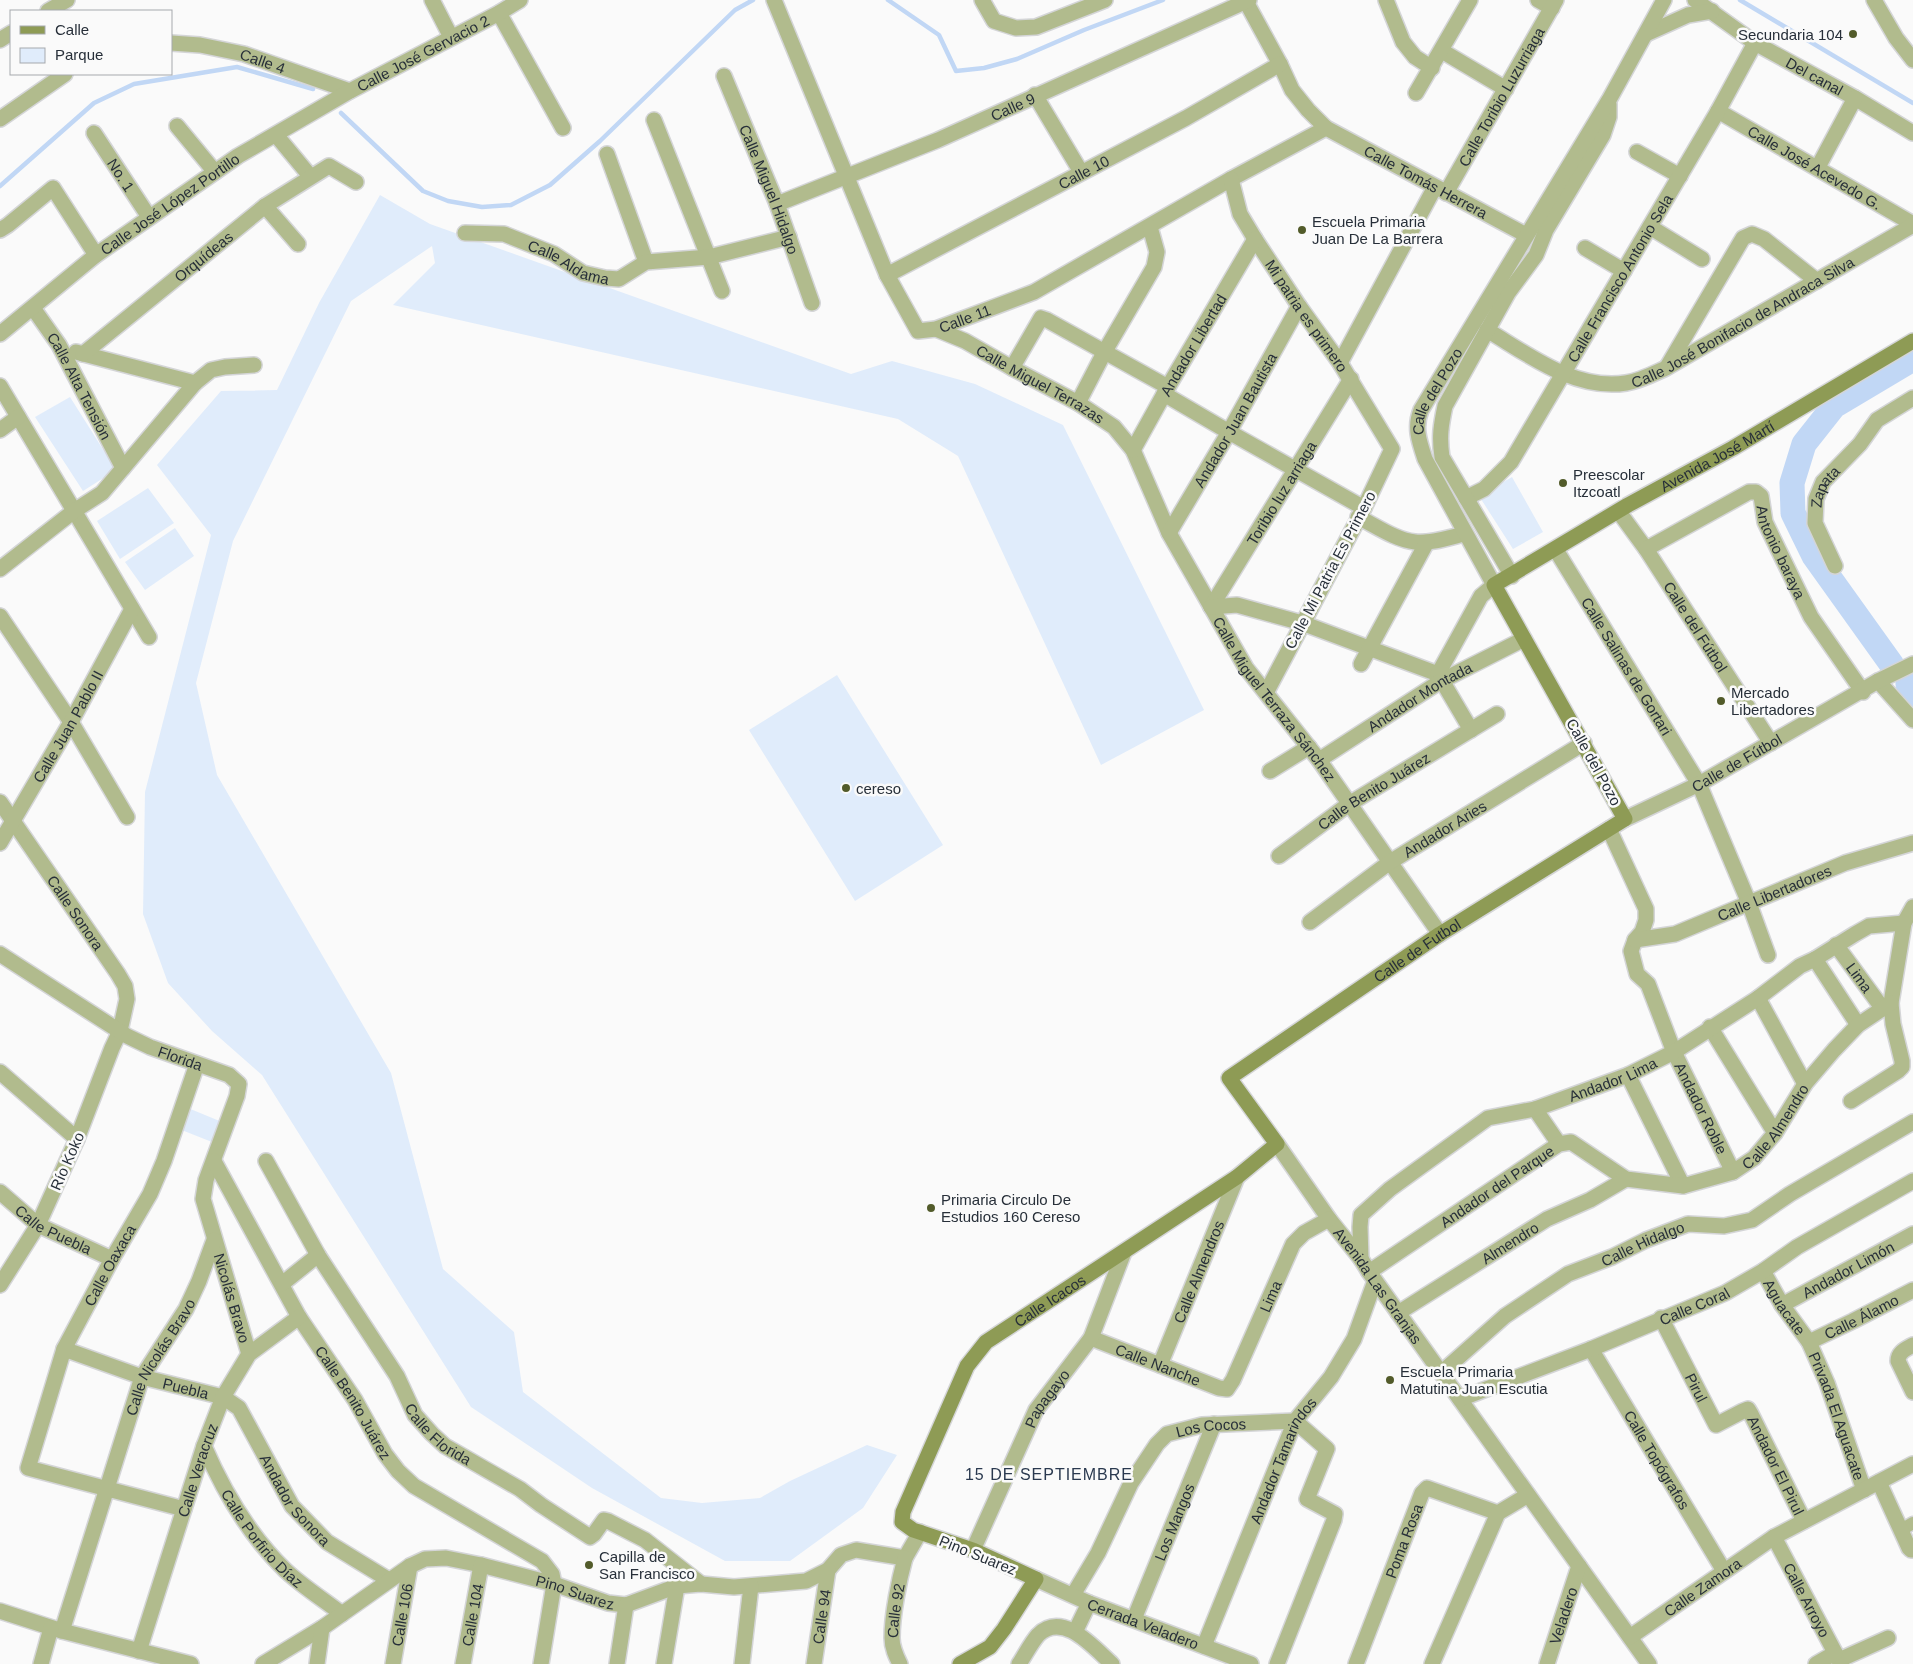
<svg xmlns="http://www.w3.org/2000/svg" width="1913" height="1664" font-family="Arial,sans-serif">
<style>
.green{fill:#e0ecfb}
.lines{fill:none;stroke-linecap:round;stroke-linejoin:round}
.stream{stroke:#c1d7f5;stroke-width:4.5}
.river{stroke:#c1d7f5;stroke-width:25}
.pedestrian-casing{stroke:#d4d5d7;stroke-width:15}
.minor-casing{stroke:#d4d5d7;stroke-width:18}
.tertiary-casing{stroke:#d4d5d7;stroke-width:18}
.secondary-casing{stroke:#d4d5d7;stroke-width:18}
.pedestrian{stroke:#b1bb8d;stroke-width:12}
.minor{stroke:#b1bb8d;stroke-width:15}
.tertiary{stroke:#b1bb8d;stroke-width:15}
.secondary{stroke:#8e9b55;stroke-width:15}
.poi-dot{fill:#525b2a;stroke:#fafafa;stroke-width:2}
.labels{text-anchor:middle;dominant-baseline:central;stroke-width:5;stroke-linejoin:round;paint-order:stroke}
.poi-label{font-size:15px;fill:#272f39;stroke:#fafafa;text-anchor:start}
.street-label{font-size:15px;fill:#272f39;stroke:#fafafa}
.neighbourhood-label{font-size:16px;letter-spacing:1px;fill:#2a394f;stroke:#fafafa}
</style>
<rect width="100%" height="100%" fill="#fafafa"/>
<path class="green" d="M380 195 430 224 851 374 892 361 975 384 1063 425 1204 710 1101 765 958 456 898 419 393 305 435 263 432 246 351 301 233 541 196 683 217 775 391 1073 443 1269 514 1332 523 1392 661 1498 702 1503 760 1498 790 1481 867 1445 897 1455 863 1508 790 1561H725L592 1488 471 1407 262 1075 212 1031 168 983 143 914 145 792 211 535 157 465 221 391 277 390 319 303Z
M70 397 116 470 83 491 35 417Z
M1512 477 1543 532 1513 549 1479 496Z
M148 488 174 523 120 559 97 521Z
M175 528 194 556 145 590 125 562Z
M837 675 943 845 855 901 749 730Z
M188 1108 222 1122 212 1142 179 1129Z"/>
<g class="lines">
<path class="stream" d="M888 0 939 35 956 71 984 68 1017 59 1084 30 1163 0
M1740 0 1913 103
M341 113 423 191 448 201 482 207 511 205 550 185 600 141 735 10 753 0
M0 186 94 103 134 84 237 67 313 89"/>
<path class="river" d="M1892 665 1814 556 1793 513 1792 483 1804 444 1834 406 1913 359
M1908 684 1913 694"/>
<defs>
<path id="pedestrian" d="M1901 1530 1913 1523"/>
<g id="minor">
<path d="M432 0 451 37"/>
<path id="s1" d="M774 0 887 275 918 331 936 329 1034 292 1231 179 1326 128"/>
<path d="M982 0 994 21 1016 28 1036 27 1105 0"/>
<path id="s2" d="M1245 0 1280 64 1292 90 1308 110 1326 128 1526 235"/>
<path d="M1386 0 1403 42 1415 57 1432 68"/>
<path d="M1538 0 1552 8"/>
<path id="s3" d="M1695 0 1755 43 1855 98 1913 133"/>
<path d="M48 11 67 0"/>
<path d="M499 13 563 128"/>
<path d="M1646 34 1688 15 1712 11"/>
<path d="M0 40 11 33"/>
<path id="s4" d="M171 43 200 45 244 54 350 91"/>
<path d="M1442 51 1506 89"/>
<path id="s5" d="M724 76 777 204 812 303"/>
<path d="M1416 93 1470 0"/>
<path d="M1035 95 1081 172"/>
<path id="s6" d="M1718 111 1913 224"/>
<path d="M0 119 65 74"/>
<path d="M654 120 722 291"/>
<path d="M177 126 215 172"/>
<path id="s7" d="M94 133 149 217"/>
<path d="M276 135 310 176"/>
<path d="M1637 152 1680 176"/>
<path d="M607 154 646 262"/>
<path d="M1818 167 1855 98"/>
<path id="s8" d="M1231 179 1240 214 1255 239 1299 306 1340 363 1392 449 1364 508 1267 691"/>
<path id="s9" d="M1446 193 1556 0"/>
<path id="s10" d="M777 204 938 140 1249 0"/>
<path d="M265 206 298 244"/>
<path d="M1650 227 1702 259"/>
<path d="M0 230 8 225 53 188 96 255"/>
<path id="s11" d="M465 233 504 234 554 254 583 273 605 278 619 279 646 262 709 257 789 237"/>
<path d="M1585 248 1624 271"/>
<path id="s12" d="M887 275 1186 118 1280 64"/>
<path id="s13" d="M33 308 59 345 123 468"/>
<path id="s14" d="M936 329 965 341 1012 368 1078 403 1114 427 1133 450 1169 533 1246 668 1319 760 1440 934"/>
<path id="s15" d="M1487 330C1529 355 1575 391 1626 383 1640 381 1653 374 1666 368L1913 225"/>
<path d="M76 352 195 383"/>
<path id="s16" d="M83 354 265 206 329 166 356 182"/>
<path d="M1340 363 1435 187"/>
<path d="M1667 367 1743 238 1752 234 1764 239 1817 281"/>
<path d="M1012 368 1041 318 1047 320 1168 387"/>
<path d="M0 386 149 637"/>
<path d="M1164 394 1229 432 1364 508"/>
<path d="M1078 403 1105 351 1154 267 1157 252 1150 227"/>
<path d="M0 430 18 417"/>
<path id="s17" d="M1133 450 1168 387 1255 239"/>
<path id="s18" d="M1466 498 1484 489 1511 462 1718 111 1755 43"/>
<path id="s19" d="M1619 512 1646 549 1771 743"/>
<path d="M1358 517C1376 526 1396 540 1415 542 1432 544 1450 537 1465 534"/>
<path id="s20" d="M1169 533 1229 432 1299 306"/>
<path id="s21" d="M1646 549 1749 492H1756L1761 496 1765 522 1811 617 1863 692"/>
<path id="s22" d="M1556 550 1699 784 1749 903 1768 955"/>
<path id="s23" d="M1835 566 1815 523 1816 499 1823 482 1860 444 1877 420 1913 398"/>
<path d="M0 569 74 511 102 493 195 383 211 370 225 367 254 365"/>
<path d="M1512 576 1442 457C1439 437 1441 425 1445 406L1508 293 1536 255 1546 230 1603 135 1609 117V104"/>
<path id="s24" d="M1211 607 1351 379"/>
<path d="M1211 607 1237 605 1302 623 1438 674"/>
<path d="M0 616 71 722 127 817"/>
<path d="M1361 664 1427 542"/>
<path d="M1878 681 1913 720"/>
<path id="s25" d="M1471 730 1438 674 1481 596 1494 585 1425 459C1419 441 1414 427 1421 410L1609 100 1664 0"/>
<path id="s26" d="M1319 760 1441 681 1524 639"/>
<path d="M1270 771 1309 747"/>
<path id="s27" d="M0 802 118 974 125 986 127 999 120 1031 112 1048 77 1139 38 1225 0 1285"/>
<path id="s28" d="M1625 819 1699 784 1878 681 1913 664"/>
<path id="s29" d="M1609 829 1646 909V920L1642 932 1635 940 1631 951 1637 974 1648 984 1674 1052 1733 1172"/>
<path id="s30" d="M0 843 71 722 132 609"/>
<path id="s31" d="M1279 856 1349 804 1497 714"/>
<path id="s32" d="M1310 922 1390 862 1584 743"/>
<path id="s33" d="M1635 940 1675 934 1845 863 1913 843"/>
<path id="s34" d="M1836 945 1883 1009"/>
<path id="s35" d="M0 954 127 1036 150 1047 229 1075 239 1084 237 1096 206 1180 203 1199 249 1354"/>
<path d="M1815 959 1858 1025"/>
<path d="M1758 998 1805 1084"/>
<path d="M1710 1027 1775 1133"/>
<path d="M0 1072 77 1139"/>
<path d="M1628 1075 1683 1186"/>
<path d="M1851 1101 1898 1071 1902 1067V1061L1893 1024 1891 1003 1904 923 1913 907"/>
<path d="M1535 1109 1559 1144"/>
<path id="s36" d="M1277 1144 1329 1219 1361 1259 1369 1272 1649 1664"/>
<path id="s37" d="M214 1161 299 1317 355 1400 385 1454 398 1471 414 1486 542 1561 552 1574 554 1584 541 1664"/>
<path id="s38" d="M266 1161 318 1255 397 1376 415 1415 432 1434 445 1446 520 1489 541 1505 590 1537 594 1534 604 1520 608 1521 645 1540 701 1584"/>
<path id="s39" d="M0 1192 38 1225 112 1259"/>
<path id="s40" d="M1361 1259 1360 1227 1361 1215 1390 1189 1488 1118 1535 1109 1628 1075 1674 1052 1758 998 1800 966 1815 959 1855 934 1869 926 1904 923"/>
<path id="s41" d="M1763 1271 1782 1305 1809 1342 1827 1383 1864 1490"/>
<path id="s42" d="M1369 1272 1559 1144 1571 1142 1626 1179 1683 1186 1733 1172 1754 1158 1775 1133 1805 1084 1834 1050 1858 1025 1891 1003"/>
<path d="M282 1284 318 1255"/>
<path id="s43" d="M1782 1305 1913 1234"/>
<path id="s44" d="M1398 1313 1547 1219 1590 1200 1626 1179"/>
<path id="s45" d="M1661 1318 1716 1425 1743 1411 1748 1409 1751 1414 1804 1521"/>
<path id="s46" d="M1091 1338 1219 1388 1227 1389 1233 1380 1293 1244 1304 1233 1329 1219"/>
<path id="s47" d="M1809 1342 1853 1321 1913 1290"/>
<path d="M1913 1345C1906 1349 1898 1352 1898 1361L1913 1392"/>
<path id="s48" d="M64 1349 142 1377 223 1397 239 1408 292 1506 327 1542 389 1580"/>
<path id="s49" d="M1591 1349 1724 1571"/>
<path id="s50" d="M1160 1365 1237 1177"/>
<path id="s51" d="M1441 1373 1505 1316 1568 1274 1612 1257 1646 1240 1688 1224 1724 1226 1752 1220 1790 1194 1913 1122"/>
<path id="s52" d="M1460 1399 1591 1349 1725 1293 1763 1271 1797 1247 1913 1181"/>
<path id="s53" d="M204 1446C223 1490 250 1536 285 1570 302 1586 324 1600 342 1614"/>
<path d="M1879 1482 1909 1548 1911 1550H1913"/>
<path id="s54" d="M184 1509 28 1468 64 1349 112 1259 150 1194 164 1161 197 1064"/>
<path id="s55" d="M1774 1537 1841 1664"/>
<path id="s56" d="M973 1550 1036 1410 1091 1338 1124 1252"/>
<path id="s57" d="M1073 1595 1098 1553 1131 1483 1157 1444 1167 1434 1202 1425 1295 1421 1327 1449 1307 1499 1335 1514 1334 1520 1277 1664"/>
<path d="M0 1611 62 1631 191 1664"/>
<path id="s58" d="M1134 1619 1214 1424"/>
<path id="s59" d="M62 1631 142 1377 186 1309 199 1281 214 1240"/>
<path d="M1075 1632 1089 1603"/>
<path id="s60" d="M1630 1637 1774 1537 1913 1464"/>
<path id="s61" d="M1204 1646 1295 1421 1331 1377 1354 1339 1375 1281"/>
<path id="s62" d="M139 1651 204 1446 223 1397 249 1354 299 1317"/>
<path d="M1839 1660 1888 1638"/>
<path d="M41 1664 51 1628"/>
<path id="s63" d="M263 1664 322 1628 410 1566 425 1559 446 1558 481 1565 554 1584 608 1603 626 1605 677 1586 701 1584 734 1587 806 1581 828 1570 841 1555 856 1550 905 1558 920 1532"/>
<path d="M317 1664 322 1628"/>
<path id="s64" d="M393 1664 410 1566"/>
<path id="s65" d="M463 1664 481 1565"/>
<path d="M617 1664 626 1605"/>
<path d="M664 1664 677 1586"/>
<path d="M742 1664 751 1586"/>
<path id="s66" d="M814 1664 828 1570"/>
<path id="s67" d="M900 1664C896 1656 892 1648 892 1638 892 1615 899 1580 905 1558"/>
<path d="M1019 1664C1025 1655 1031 1643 1038 1635 1063 1610 1094 1648 1112 1664"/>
<path id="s68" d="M1356 1664 1422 1493 1427 1488 1498 1513"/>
<path d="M1432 1664 1498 1513 1528 1495"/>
<path id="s69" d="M1547 1664 1579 1566"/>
<path d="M1816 1664 1835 1653"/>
</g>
<g id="tertiary">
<path d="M1874 0 1896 38 1913 60"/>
<path id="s70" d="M0 334 96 255 238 156 350 91 499 13 520 0"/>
<path id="s71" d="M1036 1579 1089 1603 1251 1664"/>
</g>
<g id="secondary">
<path id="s72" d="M960 1664 990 1647 1004 1629 1036 1579 973 1550 913 1530 902 1522 903 1512 967 1366 986 1342 1237 1177 1277 1144 1229 1078 1440 934 1625 819 1494 585 1628 505 1733 448 1913 341"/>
</g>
</defs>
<use href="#pedestrian" class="pedestrian-casing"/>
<use href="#minor" class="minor-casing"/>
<use href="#tertiary" class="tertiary-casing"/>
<use href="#secondary" class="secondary-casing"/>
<use href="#pedestrian" class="pedestrian"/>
<use href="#minor" class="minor"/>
<use href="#tertiary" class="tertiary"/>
<use href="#secondary" class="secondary"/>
</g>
<g class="poi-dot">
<circle cx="1853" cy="34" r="5"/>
<circle cx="1302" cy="230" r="5"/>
<circle cx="1563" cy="483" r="5"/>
<circle cx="1721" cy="701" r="5"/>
<circle cx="846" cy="788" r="5"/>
<circle cx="931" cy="1208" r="5"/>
<circle cx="1390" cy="1380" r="5"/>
<circle cx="589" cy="1565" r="5"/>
</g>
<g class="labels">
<g class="poi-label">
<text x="1843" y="34" text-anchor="end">Secundaria 104</text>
<text x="1312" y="221">Escuela Primaria<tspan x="1312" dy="17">Juan De La Barrera</tspan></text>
<text x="1573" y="474">Preescolar<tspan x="1573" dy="17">Itzcoatl</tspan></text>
<text x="1731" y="692">Mercado<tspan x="1731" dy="17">Libertadores</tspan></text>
<text x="856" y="788">cereso</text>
<text x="941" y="1199">Primaria Circulo De<tspan x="941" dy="17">Estudios 160 Cereso</tspan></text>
<text x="1400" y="1371">Escuela Primaria<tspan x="1400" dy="17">Matutina Juan Escutia</tspan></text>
<text x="599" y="1556">Capilla de<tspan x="599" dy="17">San Francisco</tspan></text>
</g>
<g class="street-label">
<text stroke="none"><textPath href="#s70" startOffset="509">Calle José Gervacio 2</textPath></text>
<text stroke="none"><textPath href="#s4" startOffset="94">Calle 4</textPath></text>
<text stroke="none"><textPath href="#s3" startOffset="142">Del canal</textPath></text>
<text stroke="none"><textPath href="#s9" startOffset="111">Calle Toribio Luzurriaga</textPath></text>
<text stroke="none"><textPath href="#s10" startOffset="255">Calle 9</textPath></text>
<text stroke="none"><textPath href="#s6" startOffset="112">Calle José Acevedo G.</textPath></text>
<text stroke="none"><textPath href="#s12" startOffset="222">Calle 10</textPath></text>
<text stroke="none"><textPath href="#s7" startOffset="50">No. 1</textPath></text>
<text stroke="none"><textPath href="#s2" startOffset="266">Calle Tomás Herrera</textPath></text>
<text stroke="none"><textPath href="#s5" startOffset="122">Calle Miguel Hidalgo</textPath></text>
<text stroke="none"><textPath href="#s70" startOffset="214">Calle José López Portillo</textPath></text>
<text stroke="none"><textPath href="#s16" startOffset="155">Orquídeas</textPath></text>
<text stroke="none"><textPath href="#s11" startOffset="110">Calle Aldama</textPath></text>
<text stroke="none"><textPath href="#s18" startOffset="272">Calle Francisco Antonio Sela</textPath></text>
<text stroke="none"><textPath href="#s8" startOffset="158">Mi patria es primero</textPath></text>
<text stroke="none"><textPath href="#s1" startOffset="410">Calle 11</textPath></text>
<text stroke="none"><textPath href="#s15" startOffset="284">Calle José Bonifacio de Andraca Silva</textPath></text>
<text stroke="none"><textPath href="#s17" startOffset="121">Andador Libertad</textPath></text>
<text stroke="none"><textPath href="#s14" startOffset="118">Calle Miguel Terrazas</textPath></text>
<text stroke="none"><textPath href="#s13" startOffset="91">Calle Alta Tensión</textPath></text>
<text stroke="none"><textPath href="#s25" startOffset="388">Calle del Pozo</textPath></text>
<text stroke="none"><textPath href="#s20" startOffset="131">Andador Juan Bautista</textPath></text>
<text stroke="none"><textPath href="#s72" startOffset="1896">Avenida José Martí</textPath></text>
<text stroke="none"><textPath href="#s23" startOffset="86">Zapata</textPath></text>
<text stroke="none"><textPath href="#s24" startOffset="134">Toribio luz arriaga</textPath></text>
<text stroke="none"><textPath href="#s21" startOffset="191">Antonio baraya</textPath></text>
<text transform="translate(1330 570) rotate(-62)">Calle Mi Patria Es Primero</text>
<text stroke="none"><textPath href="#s19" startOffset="138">Calle del Fútbol</textPath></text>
<text stroke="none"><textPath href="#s22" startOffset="136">Calle Salinas de Gortari</textPath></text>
<text stroke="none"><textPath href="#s26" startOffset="119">Andador Montada</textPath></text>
<text stroke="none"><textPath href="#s14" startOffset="521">Calle Miguel Terraza Sánchez</textPath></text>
<text stroke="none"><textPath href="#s30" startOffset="135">Calle Juan Pablo II</textPath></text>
<text transform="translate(1594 762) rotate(61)">Calle del Pozo</text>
<text stroke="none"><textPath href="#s28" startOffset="125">Calle de Fútbol</textPath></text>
<text stroke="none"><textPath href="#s31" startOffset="115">Calle Benito Juárez</textPath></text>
<text stroke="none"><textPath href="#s32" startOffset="164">Andador Aries</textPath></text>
<text stroke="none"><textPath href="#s33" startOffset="148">Calle Libertadores</textPath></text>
<text stroke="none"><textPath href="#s27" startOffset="134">Calle Sonora</textPath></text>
<text stroke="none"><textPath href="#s72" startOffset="1124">Calle de Futbol</textPath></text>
<text stroke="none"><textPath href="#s34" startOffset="40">Lima</textPath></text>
<text stroke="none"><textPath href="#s35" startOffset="209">Florida</textPath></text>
<text stroke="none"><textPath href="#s40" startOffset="335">Andador Lima</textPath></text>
<text stroke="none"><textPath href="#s29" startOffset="308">Andador Roble</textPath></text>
<text stroke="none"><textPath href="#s42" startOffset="480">Calle Almendro</textPath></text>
<text transform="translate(67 1161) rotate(-66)">Río Koko</text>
<text stroke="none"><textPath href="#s42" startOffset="154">Andador del Parque</textPath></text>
<text stroke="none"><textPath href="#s39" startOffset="66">Calle Puebla</textPath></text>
<text stroke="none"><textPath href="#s44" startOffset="132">Almendro</textPath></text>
<text stroke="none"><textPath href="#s51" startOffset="242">Calle Hidalgo</textPath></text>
<text stroke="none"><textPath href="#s54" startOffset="381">Calle Oaxaca</textPath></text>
<text stroke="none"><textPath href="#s43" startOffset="75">Andador Limón</textPath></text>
<text stroke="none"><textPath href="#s50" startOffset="101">Calle Almendros</textPath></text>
<text stroke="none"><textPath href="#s36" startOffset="174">Avenida Las Granjas</textPath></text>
<text stroke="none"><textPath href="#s46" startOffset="248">Lima</textPath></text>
<text stroke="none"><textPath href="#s35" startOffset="498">Nicolás Bravo</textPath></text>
<text stroke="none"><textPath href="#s72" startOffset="539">Calle Icacos</textPath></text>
<text stroke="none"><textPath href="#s52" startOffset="252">Calle Coral</textPath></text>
<text stroke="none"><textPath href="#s41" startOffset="42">Aguacate</textPath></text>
<text stroke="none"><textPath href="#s47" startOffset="58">Calle Álamo</textPath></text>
<text stroke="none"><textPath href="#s59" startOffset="292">Calle Nicolás Bravo</textPath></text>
<text stroke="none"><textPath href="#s46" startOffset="72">Calle Nanche</textPath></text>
<text stroke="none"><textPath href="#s48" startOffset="128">Puebla</textPath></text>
<text stroke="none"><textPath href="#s45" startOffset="78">Pirul</textPath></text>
<text stroke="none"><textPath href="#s56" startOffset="169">Papagayo</textPath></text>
<text stroke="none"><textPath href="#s37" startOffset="279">Calle Benito Juárez</textPath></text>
<text stroke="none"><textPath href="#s41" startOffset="164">Privada El Aguacate</textPath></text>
<text stroke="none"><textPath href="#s57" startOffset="232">Los Cocos</textPath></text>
<text stroke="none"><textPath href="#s38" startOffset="325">Calle Florida</textPath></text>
<text stroke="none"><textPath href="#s49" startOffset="129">Calle Topógrafos</textPath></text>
<text stroke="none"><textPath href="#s61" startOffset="202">Andador Tamarindos</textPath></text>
<text stroke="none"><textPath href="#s45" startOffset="219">Andador El Pirul</textPath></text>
<text stroke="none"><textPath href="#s62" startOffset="190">Calle Veracruz</textPath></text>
<text stroke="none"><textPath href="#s48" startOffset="294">Andador Sonora</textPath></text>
<text stroke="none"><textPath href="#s58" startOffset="105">Los Mangos</textPath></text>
<text stroke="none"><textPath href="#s53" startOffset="110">Calle Porfirio Díaz</textPath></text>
<text stroke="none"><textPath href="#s68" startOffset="132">Poma Rosa</textPath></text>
<text transform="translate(978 1555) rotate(22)">Pino Suarez</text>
<text stroke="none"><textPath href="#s60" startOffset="88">Calle Zamora</textPath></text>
<text stroke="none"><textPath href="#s63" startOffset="348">Pino Suarez</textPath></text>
<text stroke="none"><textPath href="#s55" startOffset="71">Calle Arroyo</textPath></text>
<text stroke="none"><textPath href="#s67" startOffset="55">Calle 92</textPath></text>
<text stroke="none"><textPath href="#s65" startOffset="50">Calle 104</textPath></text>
<text stroke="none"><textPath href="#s64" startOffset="50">Calle 106</textPath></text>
<text stroke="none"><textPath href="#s69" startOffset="51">Veladero</textPath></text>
<text stroke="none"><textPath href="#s66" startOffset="48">Calle 94</textPath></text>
<text stroke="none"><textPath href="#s71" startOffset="116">Cerrada Veladero</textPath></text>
</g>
<g class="neighbourhood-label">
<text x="1049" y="1474">15 DE SEPTIEMBRE</text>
</g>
</g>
<rect x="10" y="10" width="162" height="65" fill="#fafafa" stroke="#a6a9ad"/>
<rect x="20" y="26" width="25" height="8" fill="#8e9b55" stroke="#a6a9ad"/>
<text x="55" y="35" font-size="15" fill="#272f39">Calle</text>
<rect x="20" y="48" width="25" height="15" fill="#e0ecfb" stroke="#a6a9ad"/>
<text x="55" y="60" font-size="15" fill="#272f39">Parque</text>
</svg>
